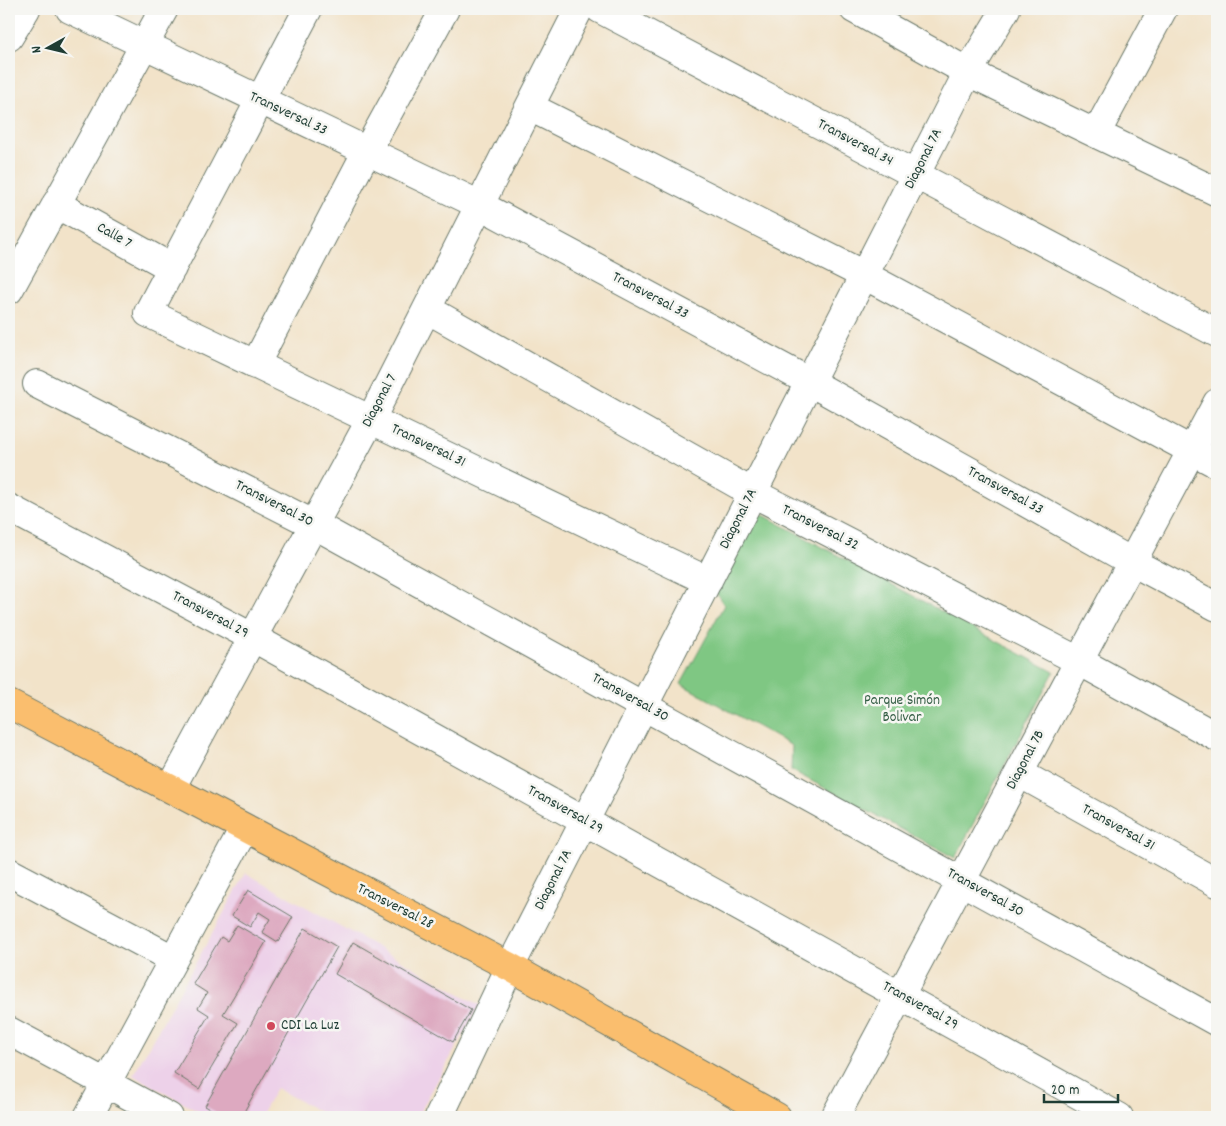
<svg xmlns="http://www.w3.org/2000/svg" width="1226" height="1126" font-family="Dekko,sans-serif">
<style>
.built{fill:#edd1e9}
.green{fill:#7fc783;stroke:#4f825c}
.building{fill:#dda9c0}
.lines{fill:none;stroke-linecap:round;stroke-linejoin:round}
.minor-casing{stroke:#697768;stroke-width:30}
.major-casing{stroke:#697768;stroke-width:30}
.minor{stroke:#fff;stroke-width:28}
.major{stroke:#fabe6e;stroke-width:28}
.poi-dot{fill:#d1495b;stroke:#f6f6f2;stroke-width:2}
.labels{text-anchor:middle;dominant-baseline:central;stroke-width:5;stroke-linejoin:round;paint-order:stroke}
.street-label{font-size:15px;fill:#1f3d34;stroke:#f6f6f2}
.park-label{font-size:15px;fill:#376048;stroke:#f6f6f2}
.poi-label{font-size:15px;fill:#1f3d34;stroke:#f6f6f2;text-anchor:start}
</style>
<rect width="100%" height="100%" fill="#f6f6f2"/>
<filter id="ink" filterUnits="userSpaceOnUse"><feTurbulence type="fractalNoise" baseFrequency=".02" numOctaves="2"/><feDisplacementMap in="SourceGraphic" scale="10" xChannelSelector="R" yChannelSelector="G"/><feConvolveMatrix kernelMatrix="1 2 1 2 8 2 1 2 1" color-interpolation-filters="sRGB"/></filter>
<filter id="wash" filterUnits="userSpaceOnUse"><feTurbulence type="fractalNoise" baseFrequency=".0096" numOctaves="4" result="noise"/><feDisplacementMap in="SourceGraphic" scale="20" xChannelSelector="R" yChannelSelector="G"/><feGaussianBlur stdDeviation="1.12" result="paint"/><feColorMatrix in="noise" values="0 0 0 0 0 0 0 0 0 0 0 0 0 0 0 0 0 1.4 0 .05"/><feComposite in="paint" operator="in"/></filter>
<g filter="url(#wash)">
<rect width="100%" height="100%" fill="#f2e3c9"/>
<path class="built" d="M246 873 480 1005 417 1117H329L276 1088 260 1117H208L133 1075Z"/>
<path class="green" d="M754 510 1054 672 955 858 791 770 792 746 681 684 724 605 713 588Z"/>
<g id="blocks">
<path class="building" d="M248 890 293 917 278 942 262 932 270 919 259 912 250 927 232 916Z
M237 925 266 942 223 1014 238 1023 199 1089 174 1073 209 1015 198 1008 207 993 193 984 221 937 227 941Z
M305 928 337 947 241 1117H225L205 1106Z
M353 942 471 1010 453 1042 335 974Z"/>
</g>
</g>
<g filter="url(#ink)">
<use href="#blocks" fill-opacity="0" stroke="#697768" stroke-width="1"/>
<g class="lines">
<defs>
<path id="minor" d="M70 9 480 205 810 382 1132 562 1217 607
M308 9 148 313 708 581
M600 9 1217 333
M854 9 968 72 1217 192
M9 37 26 9
M530 107 864 275 1217 464
M1097 132 1163 9
M56 204 172 268
M9 290 164 9
M427 309 753 493 1079 661 1217 737
M255 365 367 151 445 9
M37 384 313 524 1217 1022
M9 508 252 637 1119 1117
M1019 773 1217 883
M171 788 371 419 579 9
M9 872 173 959
M9 1031 169 1117
M88 1117 244 829
M439 1117 510 967 968 72 1006 9
M835 1117 1217 403"/>
<path id="major" d="M9 704 510 967 777 1117"/>
</defs>
<use href="#minor" class="minor-casing"/>
<use href="#major" class="major-casing"/>
<use href="#minor" class="minor"/>
<use href="#major" class="major"/>
</g>
</g>
<circle class="poi-dot" cx="271" cy="1026" r="5"/>
<g class="labels">
<g class="street-label">
<text transform="translate(288 114) rotate(25)">Transversal 33</text>
<text transform="translate(855 143) rotate(28)">Transversal 34</text>
<text transform="translate(924 159) rotate(-63)">Diagonal 7A</text>
<text transform="translate(114 236) rotate(29)">Calle 7</text>
<text transform="translate(650 296) rotate(28)">Transversal 33</text>
<text transform="translate(380 401) rotate(-62)">Diagonal 7</text>
<text transform="translate(428 446) rotate(26)">Transversal 31</text>
<text transform="translate(1005 491) rotate(29)">Transversal 33</text>
<text transform="translate(274 504) rotate(27)">Transversal 30</text>
<text transform="translate(739 519) rotate(-63)">Diagonal 7A</text>
<text transform="translate(820 528) rotate(27)">Transversal 32</text>
<text transform="translate(210 615) rotate(28)">Transversal 29</text>
<text transform="translate(630 698) rotate(29)">Transversal 30</text>
<text transform="translate(1026 760) rotate(-62)">Diagonal 7B</text>
<text transform="translate(565 810) rotate(29)">Transversal 29</text>
<text transform="translate(1118 828) rotate(29)">Transversal 31</text>
<text transform="translate(554 880) rotate(-63)">Diagonal 7A</text>
<text transform="translate(985 893) rotate(29)">Transversal 30</text>
<text transform="translate(395 907) rotate(27)">Transversal 28</text>
<text transform="translate(920 1006) rotate(29)">Transversal 29</text>
</g>
<g class="park-label">
<text x="902" y="701">Parque Simón<tspan x="902" dy="17">Bolivar</tspan></text>
</g>
<g class="poi-label">
<text x="281" y="1026">CDI La Luz</text>
</g>
</g>
<rect width="1226" height="1126" fill="none" stroke="#f6f6f2" stroke-width="30"/>
<g transform="translate(48 48) rotate(262)" stroke="#f6f6f2" stroke-width="4" paint-order="stroke">
<path d="M0-4L9 19L0 12L-9 19Z" fill="#1f3d34"/>
<text y="-8" font-size="14" font-weight="bold" text-anchor="middle" fill="#1f3d34">N</text>
</g>
<path d="M1044 1094v8h74v-8" fill="none" stroke="#1f3d34" stroke-width="2.5"/>
<text x="1051" y="1094" font-size="15" fill="#1f3d34" stroke="#f6f6f2" stroke-width="4" paint-order="stroke">20 m</text>
</svg>
